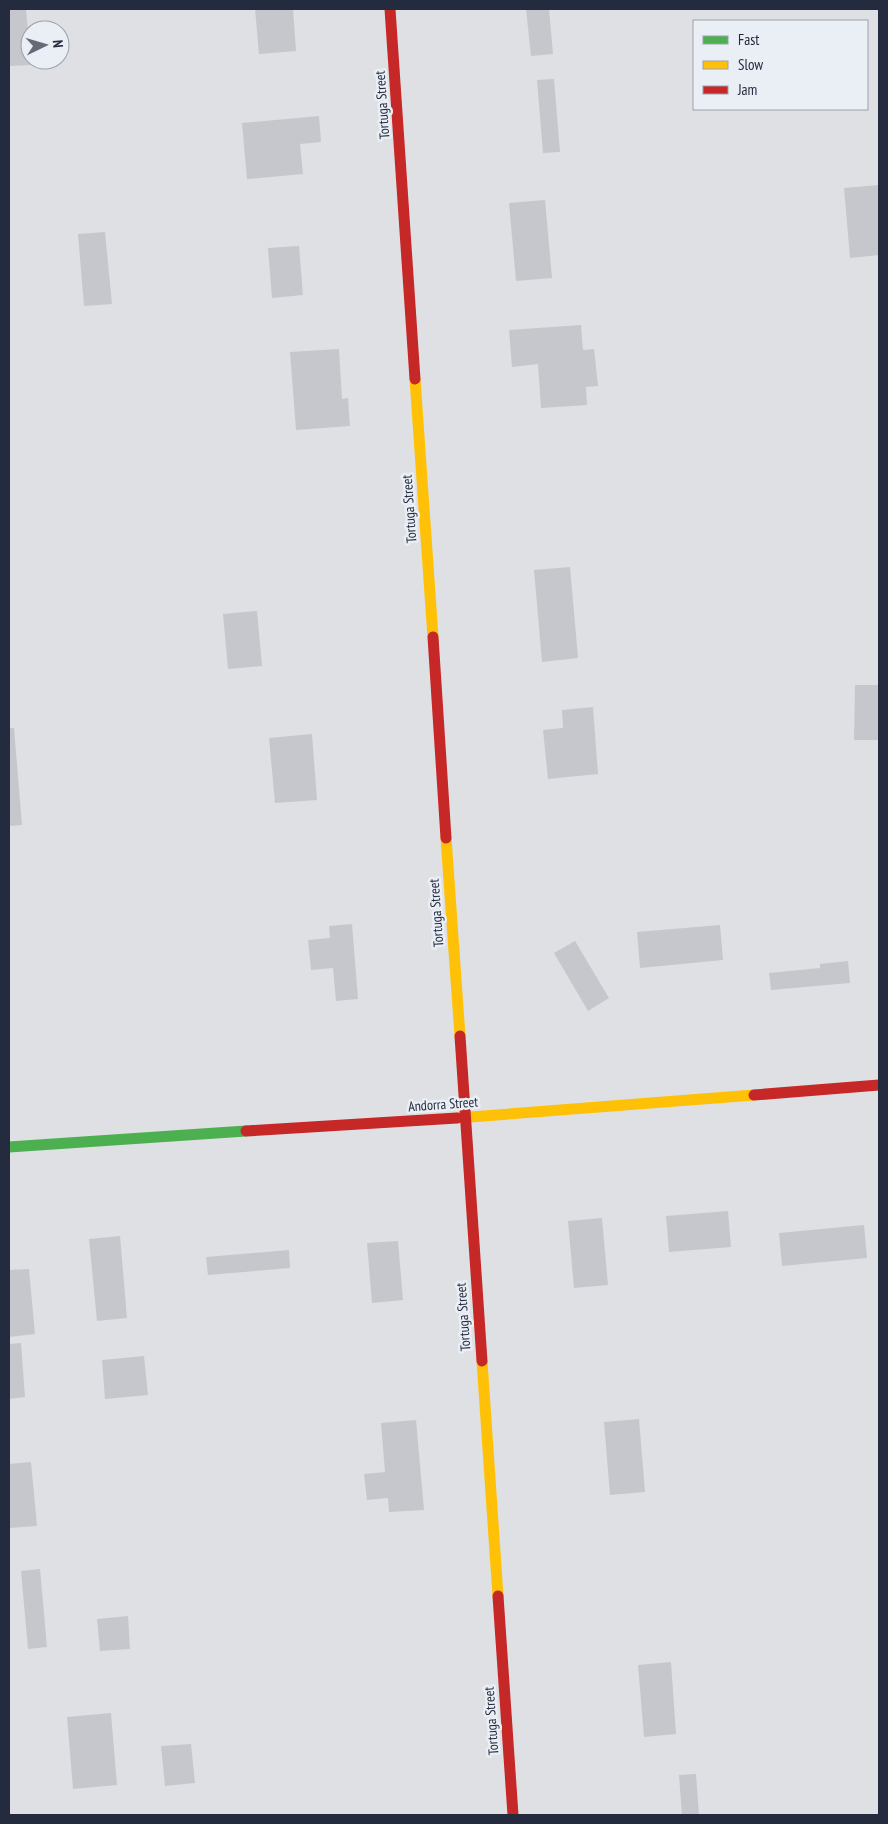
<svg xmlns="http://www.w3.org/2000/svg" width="888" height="1824" font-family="'PT Sans Narrow',sans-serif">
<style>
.building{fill:#c5c7cc}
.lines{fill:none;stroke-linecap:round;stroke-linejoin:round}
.fast{stroke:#4caf50;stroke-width:11}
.slow{stroke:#ffc107;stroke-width:11}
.jam{stroke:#c62828;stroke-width:11}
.labels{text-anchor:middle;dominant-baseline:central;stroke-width:5;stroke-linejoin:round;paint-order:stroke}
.street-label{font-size:14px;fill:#242b3e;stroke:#eaeef5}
</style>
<rect width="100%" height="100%" fill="#dee0e4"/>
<path class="building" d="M9 9H26L31 65 9 66Z
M255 9H293L296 51 259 54Z
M526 9H549L553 54 531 56Z
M554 79 560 152 543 153 537 80Z
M319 116 321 142 300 144 303 174 247 179 242 123Z
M879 185V255L850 258 844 188Z
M545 200 552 278 516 281 509 203Z
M105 232 112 304 84 306 78 234Z
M299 246 303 295 272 298 268 248Z
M581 325 583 350 594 349 598 386 586 387 587 405 541 408 538 364 512 367 509 330Z
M339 349 342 399 348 398 350 426 296 430 290 352Z
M570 567 578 658 542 662 534 570Z
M257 611 262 666 228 669 223 614Z
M855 685H879V740H854Z
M593 707 598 774 548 779 543 730 563 728 562 710Z
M9 728H14L22 825 9 826Z
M312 734 317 800 275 803 269 738Z
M352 924 358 999 336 1001 333 968 311 970 308 940 330 938 329 926Z
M720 925 723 960 640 968 637 932Z
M575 941 609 998 588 1011 554 953Z
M848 961 850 983 771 990 769 973 820 968V964Z
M728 1211 731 1247 669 1252 666 1216Z
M602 1218 608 1285 574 1288 568 1221Z
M864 1225 867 1258 782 1266 779 1233Z
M120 1236 127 1318 97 1321 89 1239Z
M398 1241 403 1300 372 1303 367 1243Z
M289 1250 290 1268 208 1275 206 1257Z
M29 1269 35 1334 9 1337V1270Z
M21 1343 25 1397 9 1399V1344Z
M144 1356 148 1395 105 1399 102 1360Z
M639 1419 645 1492 610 1495 604 1422Z
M416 1420 424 1510 389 1512 388 1498 367 1500 364 1474 385 1472 381 1423Z
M31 1462 37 1526 9 1528V1464Z
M40 1569 47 1647 28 1649 21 1571Z
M128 1616 130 1649 100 1651 97 1619Z
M671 1662 676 1734 644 1737 638 1665Z
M111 1713 117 1785 73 1789 67 1717Z
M191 1744 195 1783 165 1786 161 1746Z
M696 1774 699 1815H682L679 1775Z"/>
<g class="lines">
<path class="fast" d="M9 1147 246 1131"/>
<path class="slow" d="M415 379 433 637
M446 838 460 1036
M457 1118 754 1095
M482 1361 498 1596"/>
<path class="jam" d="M390 9 415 379
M433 637 446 838
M460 1036 482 1361
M754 1095 879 1085
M246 1131 457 1118
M498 1596 513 1815"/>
</g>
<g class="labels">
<g class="street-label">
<text transform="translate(382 105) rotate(-94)">Tortuga Street</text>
<text transform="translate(409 509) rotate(-94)">Tortuga Street</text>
<text transform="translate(436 913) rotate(-94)">Tortuga Street</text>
<text transform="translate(443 1104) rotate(-4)">Andorra Street</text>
<text transform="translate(463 1317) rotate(-94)">Tortuga Street</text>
<text transform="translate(491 1721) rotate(-94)">Tortuga Street</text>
</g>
</g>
<rect width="888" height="1824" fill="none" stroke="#242b3e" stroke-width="20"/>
<rect x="693" y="20" width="175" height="90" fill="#eaeef5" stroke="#9ba0ac"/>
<rect x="703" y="36" width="25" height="8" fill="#4caf50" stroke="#9ba0ac"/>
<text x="738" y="45" font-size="15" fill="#242b3e">Fast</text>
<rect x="703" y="61" width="25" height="8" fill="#ffc107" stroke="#9ba0ac"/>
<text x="738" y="70" font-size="15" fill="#242b3e">Slow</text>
<rect x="703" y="86" width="25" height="8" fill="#c62828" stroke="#9ba0ac"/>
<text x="738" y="95" font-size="15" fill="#242b3e">Jam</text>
<g transform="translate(45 45) rotate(85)"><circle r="24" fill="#eaeef5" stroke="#9ba0ac"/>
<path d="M0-4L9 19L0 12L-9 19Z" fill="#656a78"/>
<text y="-8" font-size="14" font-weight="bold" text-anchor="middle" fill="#242b3e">N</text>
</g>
</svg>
